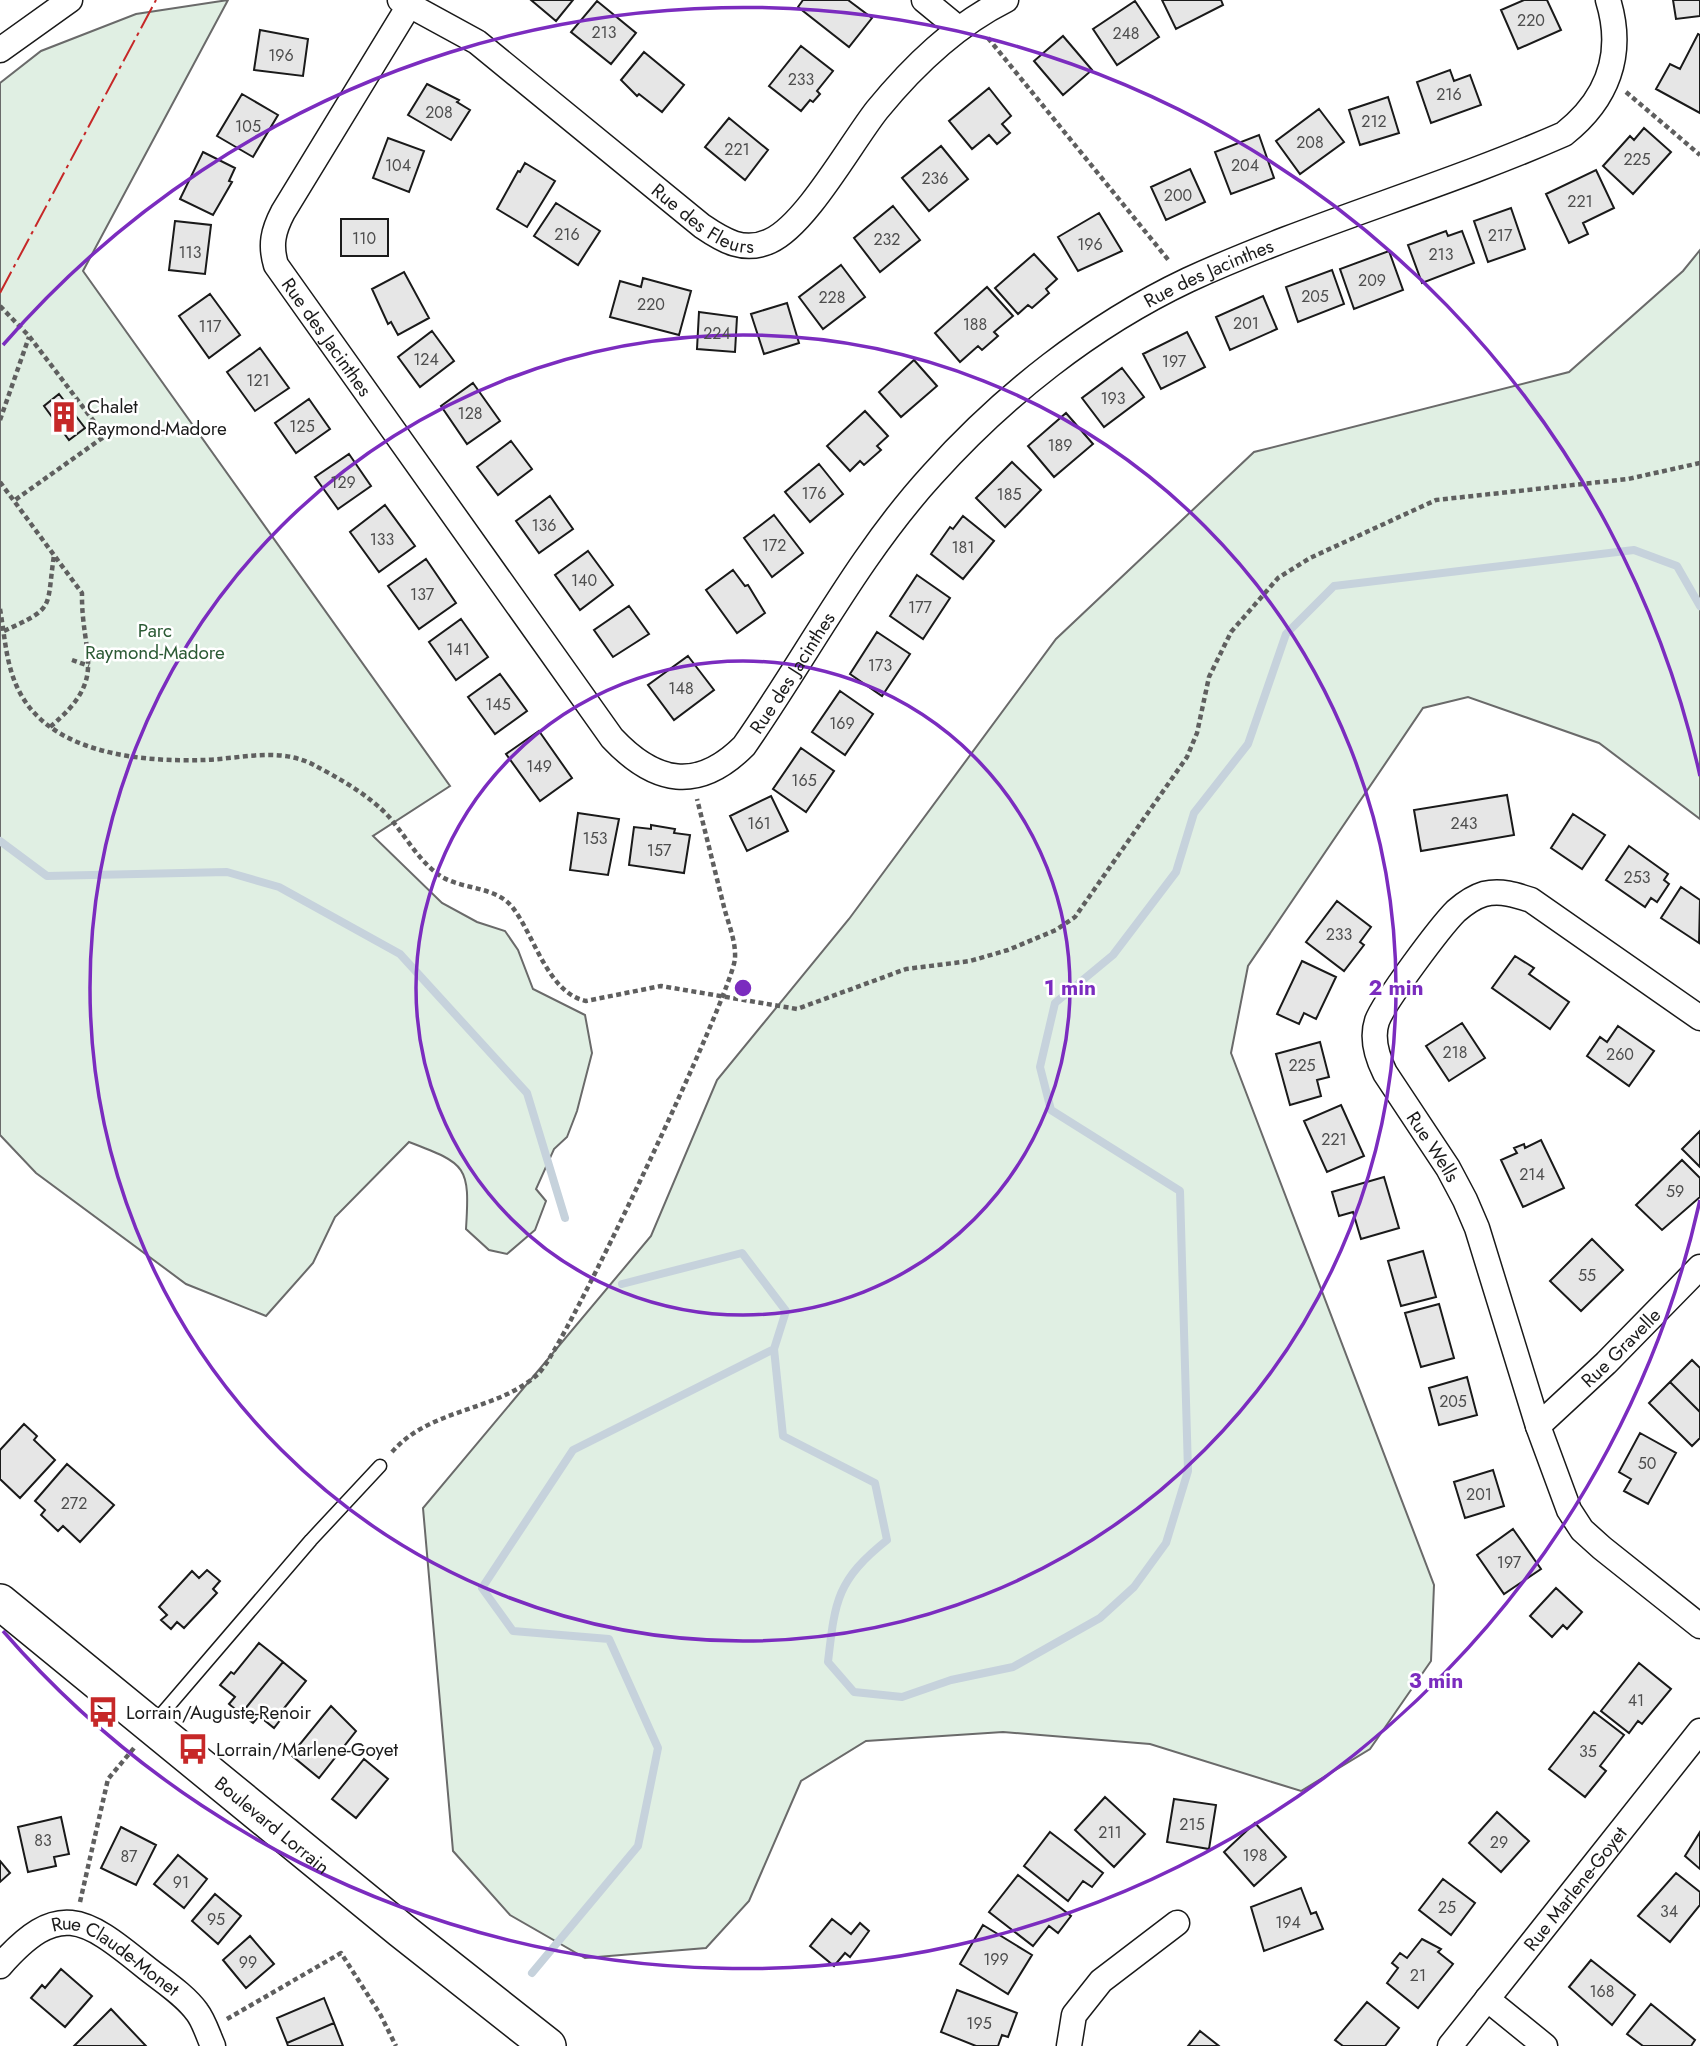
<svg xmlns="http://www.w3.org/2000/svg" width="1700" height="2046" font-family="Jost,sans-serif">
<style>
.green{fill:#e0efe3;stroke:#6a6a6a;stroke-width:2}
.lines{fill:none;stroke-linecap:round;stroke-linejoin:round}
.stream{stroke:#c6d2dc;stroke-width:8}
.building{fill:#e6e6e6;stroke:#1a1a1a;stroke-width:2}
.service-casing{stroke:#1a1a1a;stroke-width:15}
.minor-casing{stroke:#1a1a1a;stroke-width:27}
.secondary-casing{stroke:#1a1a1a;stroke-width:38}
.path{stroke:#5f5f5f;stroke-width:4.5;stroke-dasharray:5 3.5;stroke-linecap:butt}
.service{stroke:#fff;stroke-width:12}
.minor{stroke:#fff;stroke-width:24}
.secondary{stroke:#fff;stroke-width:35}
.power{stroke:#c62828;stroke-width:2;stroke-dasharray:24 5 3.5 5;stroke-linecap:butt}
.ring{fill:none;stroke:#7b2cbf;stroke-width:3.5}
.labels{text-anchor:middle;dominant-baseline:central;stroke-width:5;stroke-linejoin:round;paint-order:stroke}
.number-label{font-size:16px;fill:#4d4d4d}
.street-label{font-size:19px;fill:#1a1a1a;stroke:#fff}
.poi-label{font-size:19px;fill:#1a1a1a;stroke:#fff;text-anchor:start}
.park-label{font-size:19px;fill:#2b5a34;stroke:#fff}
.centre{fill:#7b2cbf;stroke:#fff;stroke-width:3.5}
.ring-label{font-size:21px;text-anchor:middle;font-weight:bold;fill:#7b2cbf;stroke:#fff;stroke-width:5;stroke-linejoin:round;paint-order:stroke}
</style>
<rect width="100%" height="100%" fill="#fff"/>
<path class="green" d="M228 0 83 271 450 786 373 836 442 903 477 922 505 931 518 950 533 989 585 1015 592 1053 577 1111 567 1137 554 1149 536 1189 546 1201 535 1230 507 1254 489 1250 466 1229C470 1166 467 1164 409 1142L335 1217 313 1263 266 1316 186 1284 36 1173 0 1135V83L41 51 136 14Z
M1700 250V819L1599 743 1468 697 1423 708 1248 966 1231 1053 1434 1585 1431 1661 1370 1749 1301 1791 1150 1744 1003 1732 866 1741 801 1781 749 1901 706 1948 585 1958 510 1915 453 1851 423 1508 651 1236 717 1080 849 919 1056 639 1254 452 1569 372 1683 271Z"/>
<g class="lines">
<path class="stream" d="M0 841 47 876 227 872 279 887 400 954 527 1093 565 1218
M622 1284 742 1253 786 1311 774 1349 783 1436 875 1483 887 1540C837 1580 835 1600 828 1662L854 1692 902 1697 951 1680 1013 1667 1100 1618 1134 1587 1166 1543 1188 1471 1180 1191 1051 1110 1040 1067 1055 1003 1113 955 1176 872 1194 813 1248 744 1286 634 1334 586 1634 550 1677 566 1700 606
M532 1973 638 1846 658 1748 609 1639 513 1631 482 1588 573 1450 774 1349"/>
</g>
<path class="building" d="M531 0H573L556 21Z
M803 0H848L872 18 849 47 798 7Z
M1162 0H1221L1223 5 1176 29Z
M1524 0H1547L1561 30 1518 49 1501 10Z
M1673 0H1700V16L1676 19Z
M597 1 636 33 611 64 571 32Z
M1135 1 1159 37 1117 65 1093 29Z
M260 30 308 39 303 76 254 70Z
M1698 34 1700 35V113L1656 89 1670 64 1680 69Z
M1063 36 1092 70 1063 95 1034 61Z
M801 46 833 71 817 91 820 94 813 102 810 100 801 111 769 86Z
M644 52 684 85 662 112 639 94 637 96 621 80Z
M1450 70 1454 81 1470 75 1481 105 1431 123 1417 82Z
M427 84 459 100 457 102 470 110 451 140 408 115Z
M989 88 1011 116 1002 124 1010 133 997 144 989 135 972 149 949 121Z
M242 94 278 115 253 157 217 136Z
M1388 97 1399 133 1360 145 1349 110Z
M1319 109 1344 142 1300 174 1276 141Z
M729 118 768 150 745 180 705 147Z
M1644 128 1671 152 1633 194 1603 166 1630 136 1634 140Z
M1259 135 1274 178 1231 194 1215 152Z
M388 138 424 151 409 192 373 178Z
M941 146 968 179 929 211 902 178Z
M203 152 235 168 229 181 232 182 213 215 180 199Z
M525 163 555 181 527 227 497 209 518 171 520 172Z
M1190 169 1205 202 1166 220 1151 187Z
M1596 170 1614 208 1583 223 1588 234 1569 243 1546 194Z
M556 203 600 231 578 265 534 236Z
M893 206 920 240 880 272 854 238Z
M1511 208 1525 249 1488 262 1474 221Z
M1099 213 1122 251 1078 271 1058 237Z
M341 219H388V256H341Z
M175 221 211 225 205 274 169 270Z
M1446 231 1448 236 1462 231 1474 263 1422 283 1408 245Z
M1389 251 1403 290 1354 309 1340 269Z
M1034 254 1057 279 1046 289 1049 293 1032 308 1028 305 1018 314 995 288Z
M841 265 865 297 823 329 799 297Z
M1332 270 1344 304 1298 322 1286 287Z
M404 272 429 318 398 335 391 322 388 324 372 289Z
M643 278 691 291 679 335 610 317 620 281 641 287Z
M987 287 1013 316 994 332 998 336 982 350 978 346 960 362 935 333Z
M210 294 240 335 209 358 179 316Z
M1263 296 1277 329 1230 350 1216 317Z
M787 303 799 343 764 354 751 314Z
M699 312 737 317 735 352 697 349Z
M432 331 454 361 420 387 398 357Z
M1187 332 1205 367 1161 389 1143 354Z
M260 348 289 388 255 411 227 372Z
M914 360 937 386 901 417 879 392Z
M1122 368 1144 397 1104 427 1082 398Z
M473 383 500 421 467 444 441 406Z
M59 394 85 428 69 440 44 406Z
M309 399 330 429 296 453 275 423Z
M865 411 888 436 877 446 881 450 864 465 860 461 850 471 827 446Z
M1066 413 1093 444 1054 477 1028 446Z
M511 441 532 469 498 495 477 467Z
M349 454 371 486 338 509 315 477Z
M1012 462 1041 490 1005 527 976 498Z
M819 464 843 494 810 522 785 492Z
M550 496 573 529 539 553 516 521Z
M385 505 415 546 379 572 350 532Z
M774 515 803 553 772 577 744 538Z
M963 516 994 541 963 579 931 554 950 527 953 529Z
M588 551 613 585 580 610 555 575Z
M426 559 456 603 419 629 388 586Z
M733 570 745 586 748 585 765 613 737 633 706 590Z
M917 575 950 598 923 639 890 616Z
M629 606 649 634 613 657 594 630Z
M461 619 488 657 456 680 429 642Z
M877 632 910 654 882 696 850 674Z
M688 656 714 690 674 720 648 685Z
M500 674 527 711 495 734 468 697Z
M840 691 873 714 845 755 812 732Z
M539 731 572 778 540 801 506 754Z
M801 748 834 771 806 812 773 789Z
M1507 795 1514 835 1421 851 1414 810Z
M771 796 788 831 747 851 730 816Z
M578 813 619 819 608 875 570 870Z
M1573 814 1605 835 1582 869 1551 848Z
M651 825 675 829 674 833 690 835 684 873 629 865 634 827 651 829Z
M1629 846 1668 874 1664 880 1669 884 1657 902 1651 898 1645 907 1606 880Z
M1681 887 1700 900 1699 943 1661 918Z
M1337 901 1371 927 1360 942 1364 945 1344 971 1306 942Z
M1515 956 1534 968 1529 974 1569 1002 1550 1029 1492 988Z
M1302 961 1336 977 1316 1019 1304 1013 1299 1024 1277 1014Z
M1462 1023 1485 1058 1449 1081 1426 1046Z
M1618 1026 1654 1051 1629 1086 1587 1056 1600 1037 1607 1042Z
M1320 1042 1329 1077 1317 1080 1321 1096 1290 1105 1276 1054Z
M1341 1105 1364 1156 1327 1172 1304 1121Z
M1700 1131V1167L1682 1149Z
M1541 1140 1564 1188 1523 1207 1501 1160 1517 1153 1514 1148 1524 1144 1525 1148Z
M1682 1160 1700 1178V1197L1662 1230 1636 1205Z
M1384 1177 1399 1228 1361 1239 1353 1212 1339 1216 1332 1192Z
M1592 1239 1623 1270 1581 1311 1550 1281Z
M1423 1251 1436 1297 1401 1306 1388 1261Z
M1439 1304 1454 1358 1421 1367 1405 1313Z
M1692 1360 1700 1368V1412L1670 1382Z
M1467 1377 1477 1415 1439 1425 1429 1388Z
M1670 1382 1700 1412V1438L1692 1446 1649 1403Z
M24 1424 37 1436 34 1440 55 1460 20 1498 0 1479V1450Z
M1640 1433 1676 1453 1648 1504 1624 1491 1631 1479 1619 1472Z
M67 1464 114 1505 80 1542 63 1526 58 1531 41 1515 45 1510 35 1501Z
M1493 1470 1504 1506 1465 1518 1454 1482Z
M1513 1529 1541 1569 1504 1594 1477 1555Z
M207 1570 220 1581 213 1589 217 1593 184 1628 177 1622 171 1629 161 1620 167 1615 159 1607 192 1571 199 1578Z
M1556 1588 1582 1612 1567 1629 1563 1625 1552 1637 1530 1616Z
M259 1643 283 1662 241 1714 229 1704 235 1697 220 1685 231 1672 234 1674Z
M283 1662 306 1681 281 1712 284 1715 274 1728 259 1716 253 1723 241 1714Z
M1639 1663 1671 1689 1642 1724 1638 1721 1629 1733 1601 1711Z
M331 1706 356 1731 319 1778 291 1755Z
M1594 1712 1624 1735 1600 1766 1606 1771 1585 1797 1549 1769Z
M364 1759 388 1779 356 1818 332 1799Z
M1105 1797 1145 1834 1114 1867 1075 1830Z
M1174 1799 1216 1805 1209 1849 1167 1842Z
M1497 1812 1529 1841 1501 1872 1469 1843Z
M61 1817 69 1854 54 1857 56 1866 28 1872 18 1827Z
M1255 1823 1286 1857 1254 1886 1224 1852Z
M121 1827 156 1845 136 1885 101 1868Z
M1050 1832 1103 1873 1092 1887 1083 1881 1068 1901 1024 1866Z
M1700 1832V1869L1685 1856Z
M178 1855 207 1879 184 1908 154 1884Z
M0 1861 10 1873 0 1882Z
M1676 1873 1700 1892V1905L1670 1942 1638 1916Z
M1018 1875 1071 1916 1058 1933 1049 1926 1033 1946 989 1912Z
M1443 1879 1475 1903 1451 1935 1419 1910Z
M1301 1888 1311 1914 1316 1912 1323 1929 1264 1951 1251 1907Z
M215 1894 241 1916 218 1944 192 1921Z
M832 1919 851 1934 860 1923 869 1931 850 1957 845 1953 834 1966 810 1946Z
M983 1925 1032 1955 1008 1994 960 1964Z
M250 1936 274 1964 246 1988 223 1960Z
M1422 1939 1441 1949 1438 1952 1453 1964 1418 2008 1387 1983 1398 1968 1392 1963 1400 1953 1407 1958Z
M1591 1960 1635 1995 1612 2025 1569 1987Z
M61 1969 92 1996 65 2027 31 1998 42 1985 45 1988Z
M957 1990 1017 2013 1008 2037 1002 2035 998 2046H976L941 2032Z
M324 1998 334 2023 287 2043 277 2018Z
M1367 2002 1399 2028 1385 2046H1343L1335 2040Z
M1651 2004 1695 2040 1691 2046H1643L1627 2034Z
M111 2009 146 2046H74Z
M334 2023 343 2046H288L287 2043Z
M1200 2031 1219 2046H1188Z"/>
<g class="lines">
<defs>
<path id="service" d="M154 1723 311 1540 380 1466"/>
<g id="minor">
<path id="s1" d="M400 0 477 42 702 226C724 241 744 253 770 241 806 225 851 143 877 110 913 66 954 26 1006 0"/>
<path d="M924 0 958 28"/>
<path id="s2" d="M410 4 283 212C273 231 270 245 276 265L612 738C655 784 698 792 744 746 807 656 858 556 932 475 1003 396 1091 326 1188 280 1310 224 1441 188 1564 134 1607 100 1625 55 1608 0"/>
<path d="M0 50 70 0"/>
<path id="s3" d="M1700 1018 1531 900C1516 895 1501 890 1484 894 1474 897 1464 904 1456 911 1440 927 1384 1002 1377 1021 1371 1039 1377 1057 1385 1073L1448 1168 1465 1200 1477 1228 1538 1426 1569 1510 1582 1530 1602 1548 1700 1626"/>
<path id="s4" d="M1538 1426 1606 1363 1700 1267"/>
<path id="s5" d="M0 1966C58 1900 84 1917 144 1966 161 1980 184 1994 197 2012 204 2021 208 2035 213 2046"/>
<path d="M1487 1999 1545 2046"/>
<path d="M1069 2046 1074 2015 1101 1981 1177 1923"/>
<path id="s6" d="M1450 2046 1700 1731"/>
</g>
<g id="secondary">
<path id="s7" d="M0 1602 401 1930 548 2046"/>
</g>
</defs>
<use href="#service" class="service-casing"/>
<use href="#minor" class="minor-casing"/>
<use href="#secondary" class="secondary-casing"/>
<path class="path" d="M988 38 1170 262
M1626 92 1700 155
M0 306 29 336 105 436 15 500
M0 420 29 337
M0 482 82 593C81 657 110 677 50 727
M0 609C5 637 6 666 19 691 51 754 141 762 203 760 240 759 277 747 312 764 337 777 371 796 390 818 407 838 420 863 442 877 465 890 496 886 513 908 535 937 548 993 586 1001L661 986 797 1009 906 969 970 961 1008 950 1056 930 1075 917 1187 757 1197 733 1209 677 1231 632 1278 578 1310 558 1436 500 1628 479 1700 463
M4 631C56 607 46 610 54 555
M72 660 89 666
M392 1452C431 1407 498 1412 539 1373 564 1349 734 990 735 958 736 941 728 923 724 907 715 871 706 835 697 799
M80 1902 108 1779 134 1748
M227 2019 341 1953 380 2014 396 2046"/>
<use href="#service" class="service"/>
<use href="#minor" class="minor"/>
<use href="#secondary" class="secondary"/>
<path class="power" d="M0 293 156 0"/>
</g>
<g class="ring">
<circle cx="743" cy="988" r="327"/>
<circle cx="743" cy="988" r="653"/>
<path d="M1700 1200A980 980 0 0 1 3 1631M3 345A980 980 0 0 1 1700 776"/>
</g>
<defs>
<symbol id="building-bare" viewBox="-9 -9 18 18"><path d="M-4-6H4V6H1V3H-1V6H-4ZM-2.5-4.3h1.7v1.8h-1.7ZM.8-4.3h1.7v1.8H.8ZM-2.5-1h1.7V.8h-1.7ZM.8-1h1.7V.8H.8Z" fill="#c62828" stroke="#fff" stroke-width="2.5" paint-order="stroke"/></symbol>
<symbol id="bus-bare" viewBox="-9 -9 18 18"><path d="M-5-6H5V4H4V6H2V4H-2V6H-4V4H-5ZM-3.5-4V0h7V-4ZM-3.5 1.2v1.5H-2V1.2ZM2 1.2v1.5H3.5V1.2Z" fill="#c62828" stroke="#fff" stroke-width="2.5" paint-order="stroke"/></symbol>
</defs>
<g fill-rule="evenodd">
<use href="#building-bare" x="42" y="395" width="44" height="44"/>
<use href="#bus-bare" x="81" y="1690" width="44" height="44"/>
<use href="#bus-bare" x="171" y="1727" width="44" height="44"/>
</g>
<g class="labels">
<g class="number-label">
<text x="1531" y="20">220</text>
<text x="604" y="32">213</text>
<text x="1126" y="33">248</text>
<text x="281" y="55">196</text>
<text x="801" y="79">233</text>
<text x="1449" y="94">216</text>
<text x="439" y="112">208</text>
<text x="1374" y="121">212</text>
<text x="248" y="126">105</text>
<text x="1310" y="142">208</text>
<text x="737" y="149">221</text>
<text x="1637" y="159">225</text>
<text x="398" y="165">104</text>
<text x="1245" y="165">204</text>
<text x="935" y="178">236</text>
<text x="1178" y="195">200</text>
<text x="1580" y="201">221</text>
<text x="567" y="234">216</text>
<text x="1500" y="235">217</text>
<text x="364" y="238">110</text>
<text x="887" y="239">232</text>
<text x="1090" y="244">196</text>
<text x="190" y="252">113</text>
<text x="1441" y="254">213</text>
<text x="1372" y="280">209</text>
<text x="1315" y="296">205</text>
<text x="832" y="297">228</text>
<text x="651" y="304">220</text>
<text x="1246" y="323">201</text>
<text x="975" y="324">188</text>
<text x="210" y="326">117</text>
<text x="717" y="333">224</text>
<text x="426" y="359">124</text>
<text x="1174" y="361">197</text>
<text x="258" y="380">121</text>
<text x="1113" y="398">193</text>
<text x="470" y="413">128</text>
<text x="302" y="426">125</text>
<text x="1060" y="445">189</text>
<text x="343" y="482">129</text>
<text x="814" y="493">176</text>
<text x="1009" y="494">185</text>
<text x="544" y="525">136</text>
<text x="382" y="539">133</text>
<text x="774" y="545">172</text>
<text x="963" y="547">181</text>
<text x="584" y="580">140</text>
<text x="422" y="594">137</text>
<text x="920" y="607">177</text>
<text x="458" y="649">141</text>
<text x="880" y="665">173</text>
<text x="681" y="688">148</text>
<text x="498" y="704">145</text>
<text x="842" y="723">169</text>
<text x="539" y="766">149</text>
<text x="804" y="780">165</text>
<text x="759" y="823">161</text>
<text x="1464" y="823">243</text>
<text x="595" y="838">153</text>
<text x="659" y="850">157</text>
<text x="1637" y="877">253</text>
<text x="1339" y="934">233</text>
<text x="1455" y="1052">218</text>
<text x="1620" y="1054">260</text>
<text x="1302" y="1065">225</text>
<text x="1334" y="1139">221</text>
<text x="1532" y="1174">214</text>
<text x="1675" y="1191">59</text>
<text x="1587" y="1275">55</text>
<text x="1453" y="1401">205</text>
<text x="1647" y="1463">50</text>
<text x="1479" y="1494">201</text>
<text x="74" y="1503">272</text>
<text x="1509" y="1562">197</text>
<text x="1636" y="1700">41</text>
<text x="1588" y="1751">35</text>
<text x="1192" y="1824">215</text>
<text x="1110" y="1832">211</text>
<text x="43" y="1840">83</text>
<text x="1499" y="1842">29</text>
<text x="1255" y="1855">198</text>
<text x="129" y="1856">87</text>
<text x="181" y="1882">91</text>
<text x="1447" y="1907">25</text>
<text x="1669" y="1911">34</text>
<text x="216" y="1919">95</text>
<text x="1288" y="1922">194</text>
<text x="996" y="1959">199</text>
<text x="248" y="1962">99</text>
<text x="1418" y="1975">21</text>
<text x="1602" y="1991">168</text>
<text x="979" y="2023">195</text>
</g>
<g class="street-label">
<text stroke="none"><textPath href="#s1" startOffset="376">Rue des Fleurs</textPath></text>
<text stroke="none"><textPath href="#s2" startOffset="1708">Rue des Jacinthes</textPath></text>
<text stroke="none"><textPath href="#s2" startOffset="387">Rue des Jacinthes</textPath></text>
<text stroke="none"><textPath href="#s2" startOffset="1120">Rue des Jacinthes</textPath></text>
<text stroke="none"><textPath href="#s3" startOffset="565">Rue Wells</textPath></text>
<text stroke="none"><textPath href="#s4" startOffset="114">Rue Gravelle</textPath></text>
<text stroke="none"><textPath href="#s7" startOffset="352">Boulevard Lorrain</textPath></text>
<text stroke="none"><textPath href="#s6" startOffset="201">Rue Marlene-Goyet</textPath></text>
<text stroke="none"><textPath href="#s5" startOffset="140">Rue Claude-Monet</textPath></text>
</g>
<g class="poi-label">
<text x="87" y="406">Chalet<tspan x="87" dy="22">Raymond-Madore</tspan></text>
<text x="126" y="1712">Lorrain/Auguste-Renoir</text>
<text x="216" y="1749">Lorrain/Marlene-Goyet</text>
</g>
<g class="park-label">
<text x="155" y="630">Parc<tspan x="155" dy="22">Raymond-Madore</tspan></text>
</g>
</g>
<circle cx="743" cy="988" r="10" class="centre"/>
<g class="ring-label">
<text x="1070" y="995">1 min</text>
<text x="1396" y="995">2 min</text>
<text x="1436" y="1688">3 min</text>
</g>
</svg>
